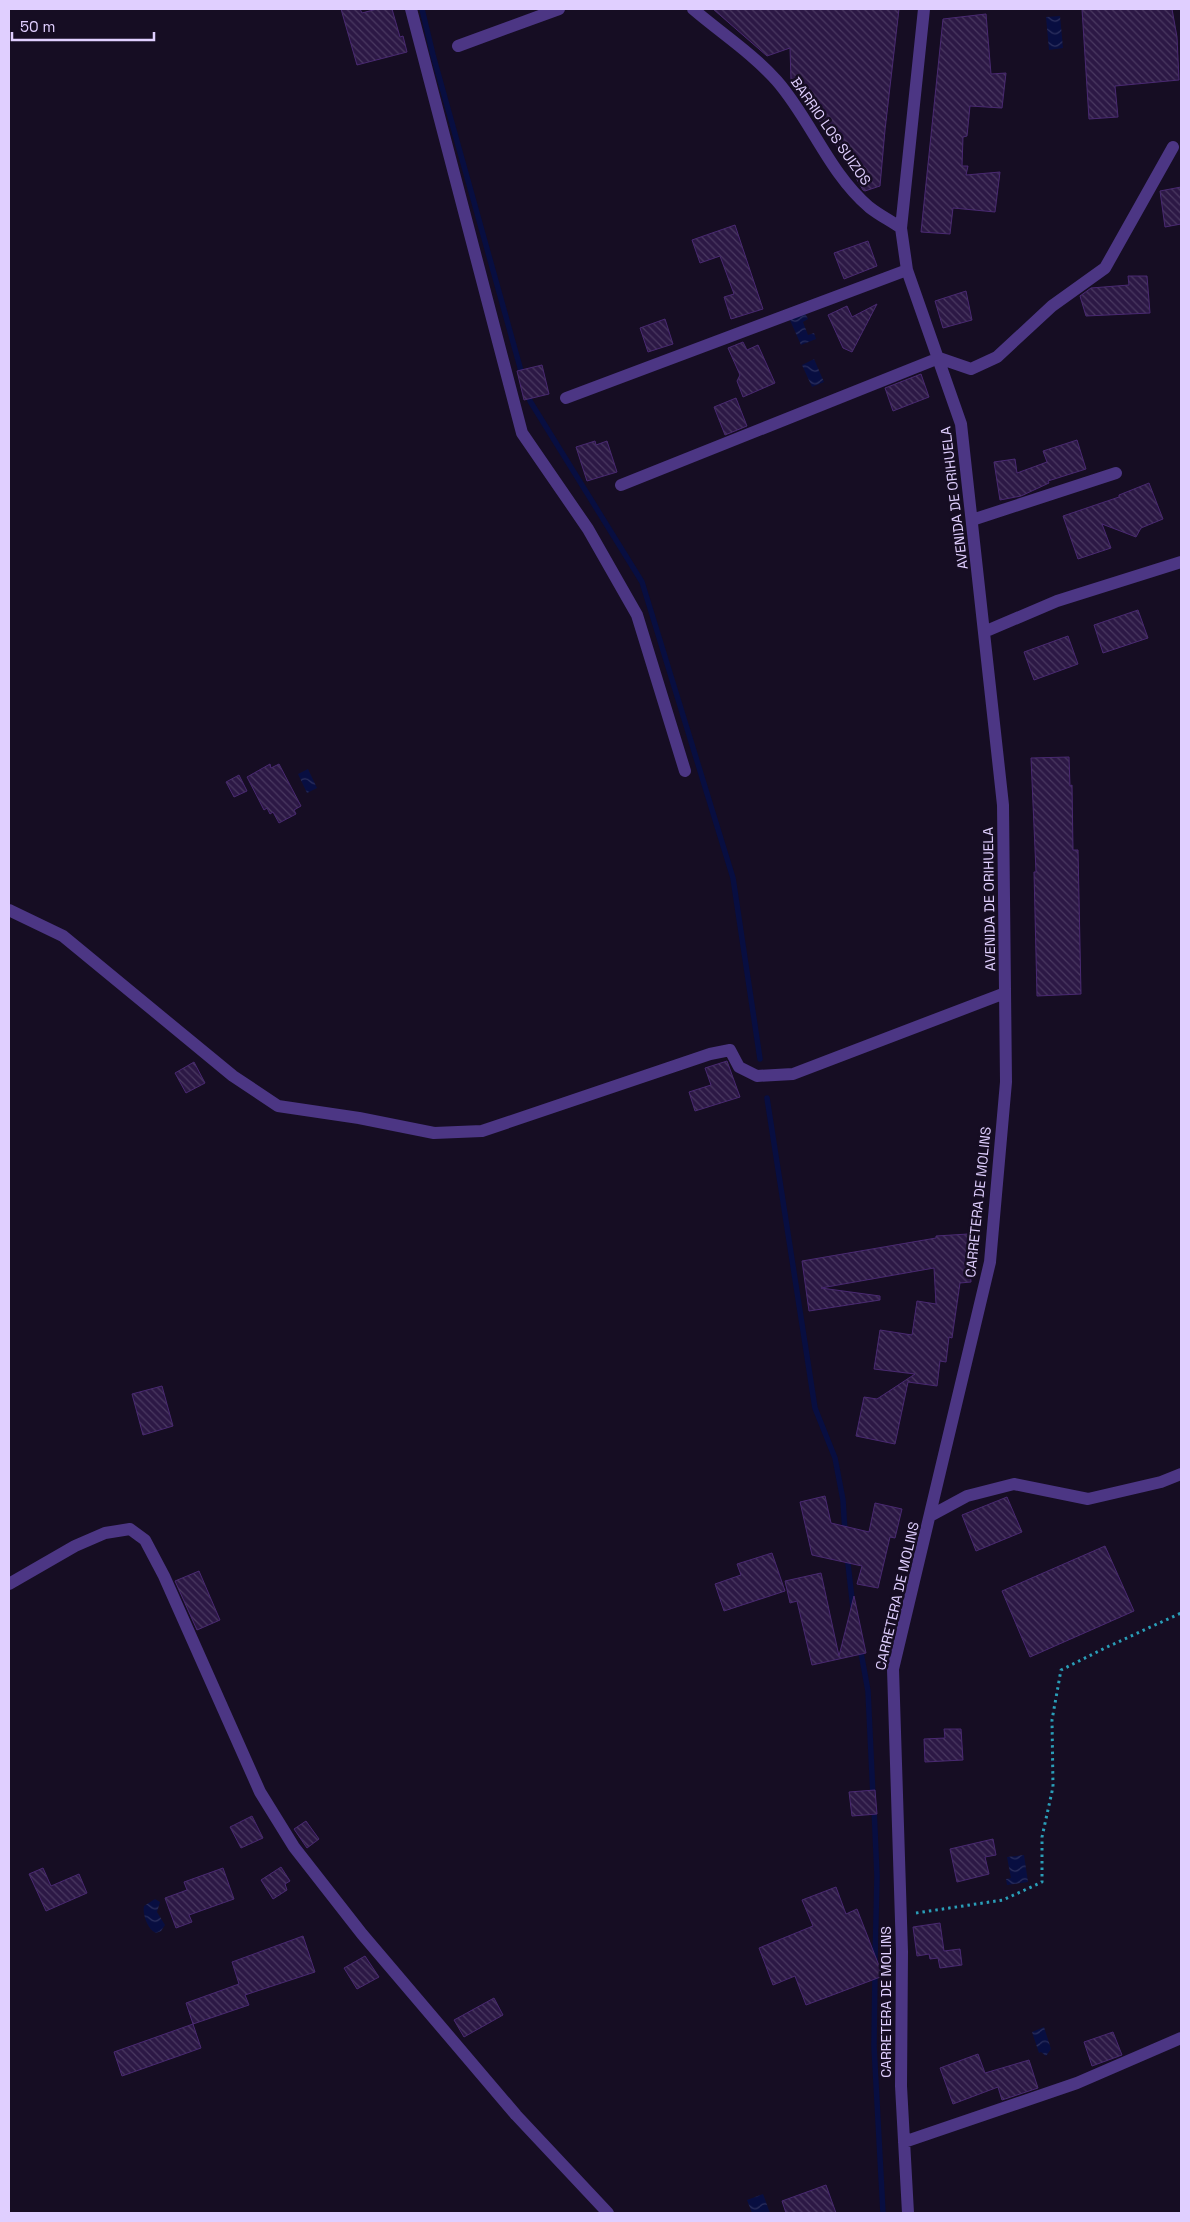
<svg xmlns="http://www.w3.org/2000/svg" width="1190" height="2222" font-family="'Space Grotesk',sans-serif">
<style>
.water{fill:url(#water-waves)}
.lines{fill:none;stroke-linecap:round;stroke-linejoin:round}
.stream{stroke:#080e41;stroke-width:5.5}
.building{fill:url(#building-back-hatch);stroke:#492971}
.path{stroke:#2a9eb8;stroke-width:3;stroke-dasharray:2.5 4;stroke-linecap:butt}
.minor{stroke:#4c3684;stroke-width:12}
.labels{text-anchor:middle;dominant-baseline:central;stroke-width:5;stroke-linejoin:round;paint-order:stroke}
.street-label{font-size:14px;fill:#e0cfff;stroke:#160d23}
</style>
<defs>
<pattern id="water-waves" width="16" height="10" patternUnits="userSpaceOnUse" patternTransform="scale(1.25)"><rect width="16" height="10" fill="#080e41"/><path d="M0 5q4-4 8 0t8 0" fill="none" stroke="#2c305e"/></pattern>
<pattern id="building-back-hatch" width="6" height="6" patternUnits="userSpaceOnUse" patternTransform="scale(1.25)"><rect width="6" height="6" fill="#2c1845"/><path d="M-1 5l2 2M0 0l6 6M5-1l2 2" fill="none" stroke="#4a3961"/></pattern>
</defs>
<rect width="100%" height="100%" fill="#160d23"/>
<path class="water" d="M1060 16 1063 48 1049 50 1046 17Z
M804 311 808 319 803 322 808 335 814 333 816 339 801 345 789 318Z
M814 359 824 382 812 387 802 365Z
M308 769 317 788 307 793 298 774Z
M1024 1855 1028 1882 1007 1885 1006 1879 1011 1878 1007 1857Z
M155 1899 160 1902 157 1912 165 1925 161 1931 156 1933C148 1930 142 1914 144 1906Z
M1044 2027 1051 2049 1046 2056 1041 2052 1039 2053 1032 2032Z
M763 2194 770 2213H752L747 2200Z"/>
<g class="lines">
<path class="stream" d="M422 9 433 55 523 378
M527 391 530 401 642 582 733 878 760 1059
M767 1098 815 1408 835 1458 843 1500 845 1533
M847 1555 853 1608
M860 1647 868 1691 873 1796
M874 1808 877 1876 875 1961
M875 1973 874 2046 883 2213"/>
</g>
<path class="building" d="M341 9H360L362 13 377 9H392L400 37 403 36 407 52 357 65Z
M713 9H899L885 130 880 186 865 191 863 190 842 154 791 80 790 48 767 56Z
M1082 9H1172L1177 37 1179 80 1115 86 1118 117 1089 119Z
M986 14 991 74 1006 73 1002 108 970 106 967 136 963 137 962 166H968L966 175 1000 172 995 212 953 208 950 234 921 232 943 19Z
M1181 187V224L1165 227 1160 191Z
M735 225 763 309 731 319 724 297 734 294 720 256 700 263 692 240Z
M868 241 877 266 844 279 834 253Z
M1128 276H1147L1150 313 1086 316 1080 296 1091 288 1129 285Z
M966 291 972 320 943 328 935 301Z
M877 304 852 352 843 348 828 315 847 306 852 317Z
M665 319 673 344 648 352 640 328Z
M743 342 747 350 758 345 775 383 743 397 737 381 740 375 728 348Z
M542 365 549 394 524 400 517 371Z
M921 374 929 397 893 411 885 388Z
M736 398 747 426 725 435 714 407Z
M1077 440 1086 469 1048 481 1049 483 1021 496 1000 500 994 462 1015 459 1017 473 1047 462 1043 451Z
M595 441 596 445 607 441 617 472 587 481 576 447Z
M1149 483 1163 519 1141 528 1136 537 1102 524 1111 548 1078 559 1063 516 1119 497V495Z
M1138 610 1148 638 1103 653 1094 625Z
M1068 636 1078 664 1034 680 1024 652Z
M1069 757 1070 786 1072 785 1073 850H1078L1081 994 1037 996 1034 872H1036L1031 758Z
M270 764 271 768 279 764 301 806 294 810 296 814 279 823 273 812 270 814 267 808 264 810 247 777Z
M239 775 247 791 234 797 226 782Z
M727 1061 740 1097 695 1111 689 1092 711 1085 705 1068Z
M194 1062 205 1083 186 1093 175 1073Z
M968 1234 971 1282 960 1283 952 1338 949 1337 946 1362 940 1361 937 1386 908 1382 895 1444 856 1436 864 1397 877 1399 915 1374 874 1369 880 1330 912 1335 917 1301 936 1304 934 1268 821 1288 880 1296V1300L809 1311 802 1261 936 1238V1236Z
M162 1386 173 1426 143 1435 132 1394Z
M825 1496 831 1523 869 1532 875 1503 902 1509 895 1538 890 1537 878 1588 857 1584 862 1566 812 1555 800 1502Z
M1007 1497 1022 1532 976 1551 962 1515Z
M1105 1546 1134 1611 1030 1657 1002 1591Z
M772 1553 785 1591 724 1611 715 1584 741 1575 737 1564Z
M199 1571 220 1620 197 1630 175 1581Z
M821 1573 839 1656 854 1596 866 1653 812 1665 797 1601 790 1603 785 1581Z
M944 1729H961L963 1760 925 1762 924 1739 945 1738Z
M875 1790 877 1814 852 1816 849 1792Z
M252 1816 263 1838 241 1848 230 1827Z
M306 1821 319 1839 307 1848 294 1829Z
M993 1839 996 1855 985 1857 989 1874 957 1882 950 1849Z
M281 1867 290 1881 285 1884 287 1890 273 1899 261 1880Z
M43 1868 51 1886 79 1874 87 1893 46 1911 29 1874Z
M223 1868 234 1899 189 1915 192 1922 176 1928 165 1898 187 1890 184 1882Z
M836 1887 846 1914 857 1909 883 1976 806 2005 795 1976 773 1985 759 1948 813 1926 802 1900Z
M940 1923 944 1951 960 1949 962 1965 940 1968 938 1958 930 1959 929 1954 917 1956 913 1927Z
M303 1936 315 1972 245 1995 249 2005 193 2024 186 2003 239 1984 232 1962Z
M365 1956 379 1977 357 1989 344 1968Z
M494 1998 503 2015 464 2037 454 2020Z
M193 2024 201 2048 122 2076 114 2052Z
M1113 2032 1122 2055 1092 2066 1084 2042Z
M978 2054 985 2073 1029 2060 1038 2088 1002 2100 998 2087 953 2104 940 2068Z
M826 2185 836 2213H786L782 2201Z"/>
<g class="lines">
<path class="path" d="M916 1913 1003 1900 1042 1882V1837L1053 1787 1052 1720 1061 1670 1105 1648 1181 1613"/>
<path class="minor" d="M411 9 522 433 588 529 637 615 685 771
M693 9C721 33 752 53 777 81 811 120 829 173 869 207 879 215 891 221 901 228
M458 46 559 9
M566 398 907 270
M621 485 939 358 971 369 997 357 1052 306 1105 268 1173 147
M972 520 1116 473
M984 632 1057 601 1181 562
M9 910 63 936 233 1076 278 1106 359 1118 434 1133 482 1131 710 1054 730 1050 739 1067 757 1076 793 1074 1005 993
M930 1516 967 1496 1014 1484 1088 1499 1161 1482 1181 1474
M9 1584 75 1546 105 1533 130 1529 145 1540 164 1576 260 1792 294 1847 362 1934 516 2115 608 2213
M904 2142 1077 2083 1181 2038
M908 2213 901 2086 902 1952 893 1669 990 1262 1006 1082 1003 805 961 424 907 270 901 228 924 9"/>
</g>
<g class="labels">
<g class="street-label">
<text transform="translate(831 131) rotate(55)">BARRIO LOS SUIZOS</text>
<text transform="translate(954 498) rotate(-97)">AVENIDA DE ORIHUELA</text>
<text transform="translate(989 899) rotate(-91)">AVENIDA DE ORIHUELA</text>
<text transform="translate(978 1202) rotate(-84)">CARRETERA DE MOLINS</text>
<text transform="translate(897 1596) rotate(-77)">CARRETERA DE MOLINS</text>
<text transform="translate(886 2002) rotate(-90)">CARRETERA DE MOLINS</text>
</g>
</g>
<rect width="1190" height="2222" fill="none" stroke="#e0cfff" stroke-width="20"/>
<path d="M12 32v8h142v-8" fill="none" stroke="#e0cfff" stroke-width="2.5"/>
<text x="20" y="32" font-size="15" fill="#e0cfff" stroke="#160d23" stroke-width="4" paint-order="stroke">50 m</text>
</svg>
